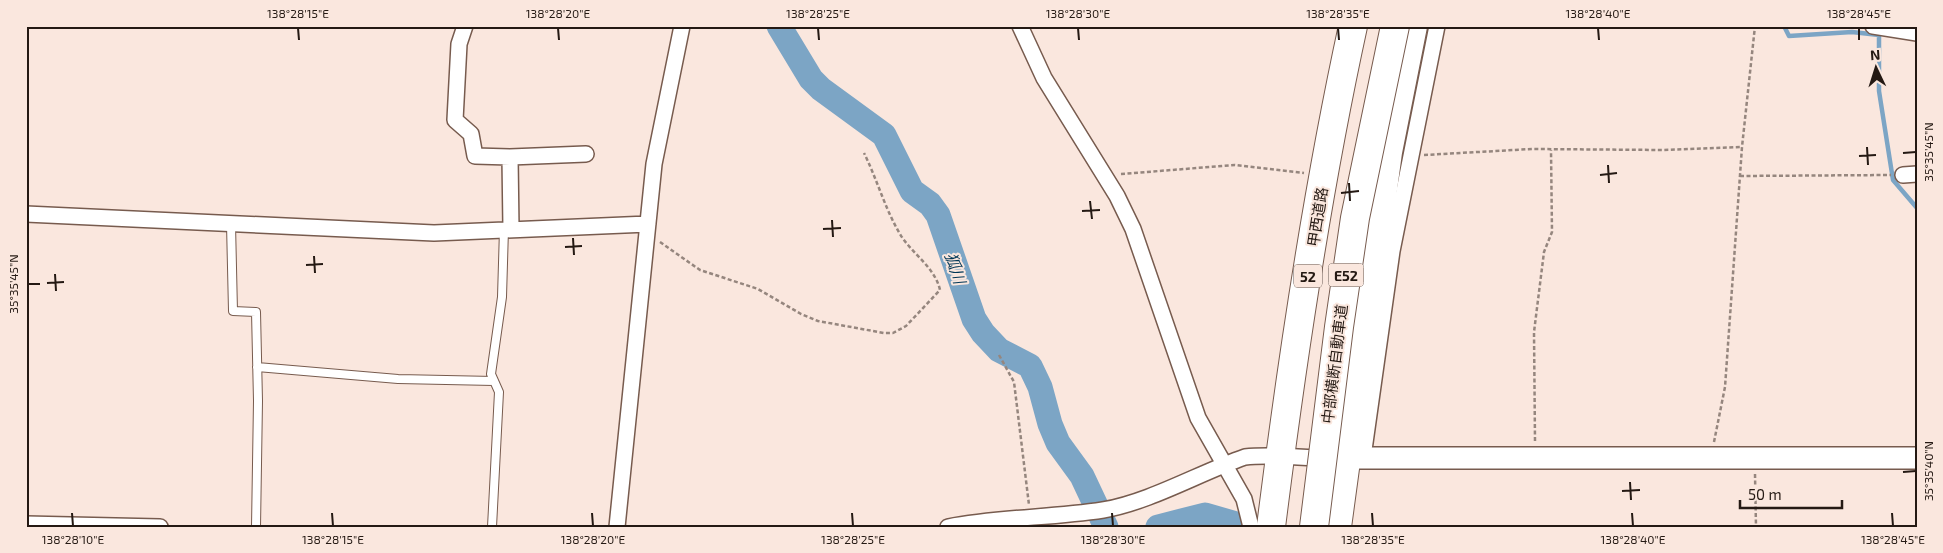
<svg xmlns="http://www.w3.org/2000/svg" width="1943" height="553" font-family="'Exo 2','Noto Sans JP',sans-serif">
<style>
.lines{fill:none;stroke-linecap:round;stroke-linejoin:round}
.stream{stroke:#7ca5c5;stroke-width:4.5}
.river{stroke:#7ca5c5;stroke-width:25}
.lane-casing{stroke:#775b4e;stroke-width:10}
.street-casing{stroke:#775b4e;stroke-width:18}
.secondary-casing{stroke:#775b4e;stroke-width:24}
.highway-casing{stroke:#775b4e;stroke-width:30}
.path{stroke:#95867e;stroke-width:2.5;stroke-dasharray:4 2.5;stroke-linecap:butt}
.lane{stroke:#fff;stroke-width:8}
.street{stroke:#fff;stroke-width:15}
.secondary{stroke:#fff;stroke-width:21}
.highway{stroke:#fff;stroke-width:28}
.highway-bridge-casing{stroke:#775b4e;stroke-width:30;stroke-linecap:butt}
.highway-bridge{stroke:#fff;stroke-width:28}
.ticks{fill:none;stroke:#241913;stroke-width:2}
.labels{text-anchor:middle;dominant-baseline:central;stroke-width:4;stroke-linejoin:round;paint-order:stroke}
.shield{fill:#fae7de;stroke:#645750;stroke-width:1}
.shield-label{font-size:14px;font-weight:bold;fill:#241913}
.street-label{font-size:15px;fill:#241913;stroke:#fae7de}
.water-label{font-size:16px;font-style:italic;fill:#003656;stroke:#fae7de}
.neatline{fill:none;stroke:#241913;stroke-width:2}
.ticks-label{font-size:12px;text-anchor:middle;fill:#241913}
</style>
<rect width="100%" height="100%" fill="#fae7de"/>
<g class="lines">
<path class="stream" d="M1784 26 1789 36 1852 32 1879 35V91L1893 180 1917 208"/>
<path class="river" d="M779 26 811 79 821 89 884 135 912 191 930 204 938 215 974 319 983 333 999 350 1030 366 1040 387 1050 424 1058 443 1082 476 1106 527
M1158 527 1205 515 1243 526"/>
<defs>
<path id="lane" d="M231 224 233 311 256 312 258 401 256 527
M257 367 398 379 494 381
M492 527 499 392 491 374 502 297 504 229"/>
<path id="street" d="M465 26 459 44 455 120 471 134 475 156 510 157 511 229
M1020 26 1044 78 1117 196 1133 229 1198 418 1244 499 1251 527
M1873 26 1917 33
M510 157 586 154
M1903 175 1917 174
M26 214 434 233 648 224
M1363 457 1392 251 1437 26
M26 524 160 527
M617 527 654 164 682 26
M948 527C999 517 1051 518 1103 510 1150 502 1199 473 1245 457 1271 454 1301 458 1328 458"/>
<path id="secondary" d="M1346 458H1917"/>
<path id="highway" d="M1271 527C1292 359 1317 191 1353 26
M1337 527 1388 152 1413 26"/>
</defs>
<use href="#lane" class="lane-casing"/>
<use href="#street" class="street-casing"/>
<use href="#secondary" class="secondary-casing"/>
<use href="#highway" class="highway-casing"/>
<path class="path" d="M1424 155 1532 149 1664 150 1742 147
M1121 174 1235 165 1304 173
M1740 176 1891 175
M660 242 700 270 758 289 801 314 818 321 884 333H893L906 326 940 290C935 267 911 253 900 234 885 209 877 179 864 153
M999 355 1014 382 1029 505
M1535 441 1534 332 1544 252 1552 232 1551 150
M1714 442 1725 387 1742 147 1755 26
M1755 474 1756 527"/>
<use href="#lane" class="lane"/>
<use href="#street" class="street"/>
<use href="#secondary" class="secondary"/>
<use href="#highway" class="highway"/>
<defs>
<path id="highway-bridge" d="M1314 527 1339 327 1355 218 1395 26"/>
</defs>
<use href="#highway-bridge" class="highway-bridge-casing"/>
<use href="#highway-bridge" class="highway-bridge"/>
</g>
<path class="ticks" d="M298 28 299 40M558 28 559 40M818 28 819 40M1078 28 1079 40M1338 28 1339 40M1598 28 1599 40M1859 28V40M1867 147 1868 165M1903 153 1916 152M1859 156 1876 155M1608 165 1609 183M1600 175 1617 173M1349 183 1350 201M1341 193 1359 191M1090 201 1092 219M1082 211 1100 210M832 220 833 237M823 229 841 228M573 238 574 255M565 247 582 246M314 256 315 273M306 265 323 264M55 274 56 291M47 283 64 282M28 284H40M1903 472 1916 471M1630 482 1631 500M1622 491 1640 490M72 513 73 526M332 513 333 526M592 513 593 526M852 513 853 526M1112 513 1113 526M1372 513 1373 526M1632 513 1633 526M1892 513 1893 526"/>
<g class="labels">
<g class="shield">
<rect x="1328.5" y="263.5" width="35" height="23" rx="4"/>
<rect x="1294" y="264.5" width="28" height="23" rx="4"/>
</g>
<g class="shield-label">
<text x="1346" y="275">E52</text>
<text x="1308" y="276">52</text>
</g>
<g class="street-label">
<text transform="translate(1317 217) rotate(-81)">甲西道路</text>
<text transform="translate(1334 364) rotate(-83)">中部横断自動車道</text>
</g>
<g class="water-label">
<text transform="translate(956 268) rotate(71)">狐川</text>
</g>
</g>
<rect width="1943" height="553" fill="none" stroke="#fae7de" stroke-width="55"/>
<g transform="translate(1876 68) rotate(356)" stroke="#fae7de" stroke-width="4" paint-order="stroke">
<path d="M0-4L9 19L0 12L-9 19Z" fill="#241913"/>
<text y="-8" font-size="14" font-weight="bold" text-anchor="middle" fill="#241913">N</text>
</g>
<path d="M1740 500v8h102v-8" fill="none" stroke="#241913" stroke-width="2.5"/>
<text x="1748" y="500" font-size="15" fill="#241913" stroke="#fae7de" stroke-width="4" paint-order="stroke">50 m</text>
<rect x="28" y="28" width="1888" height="498" class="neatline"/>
<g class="ticks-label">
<text x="298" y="18">138°28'15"E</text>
<text x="558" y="18">138°28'20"E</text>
<text x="818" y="18">138°28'25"E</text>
<text x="1078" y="18">138°28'30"E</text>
<text x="1338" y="18">138°28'35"E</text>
<text x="1598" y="18">138°28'40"E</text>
<text x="1859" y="18">138°28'45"E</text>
<text transform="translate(1929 152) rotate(-90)" y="4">35°35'45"N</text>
<text transform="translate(14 284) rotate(-90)" y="4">35°35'45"N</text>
<text transform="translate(1929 471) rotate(-90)" y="4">35°35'40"N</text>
<text x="73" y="544">138°28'10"E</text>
<text x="333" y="544">138°28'15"E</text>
<text x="593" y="544">138°28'20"E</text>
<text x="853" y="544">138°28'25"E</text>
<text x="1113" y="544">138°28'30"E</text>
<text x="1373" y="544">138°28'35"E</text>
<text x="1633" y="544">138°28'40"E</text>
<text x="1893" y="544">138°28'45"E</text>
</g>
</svg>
